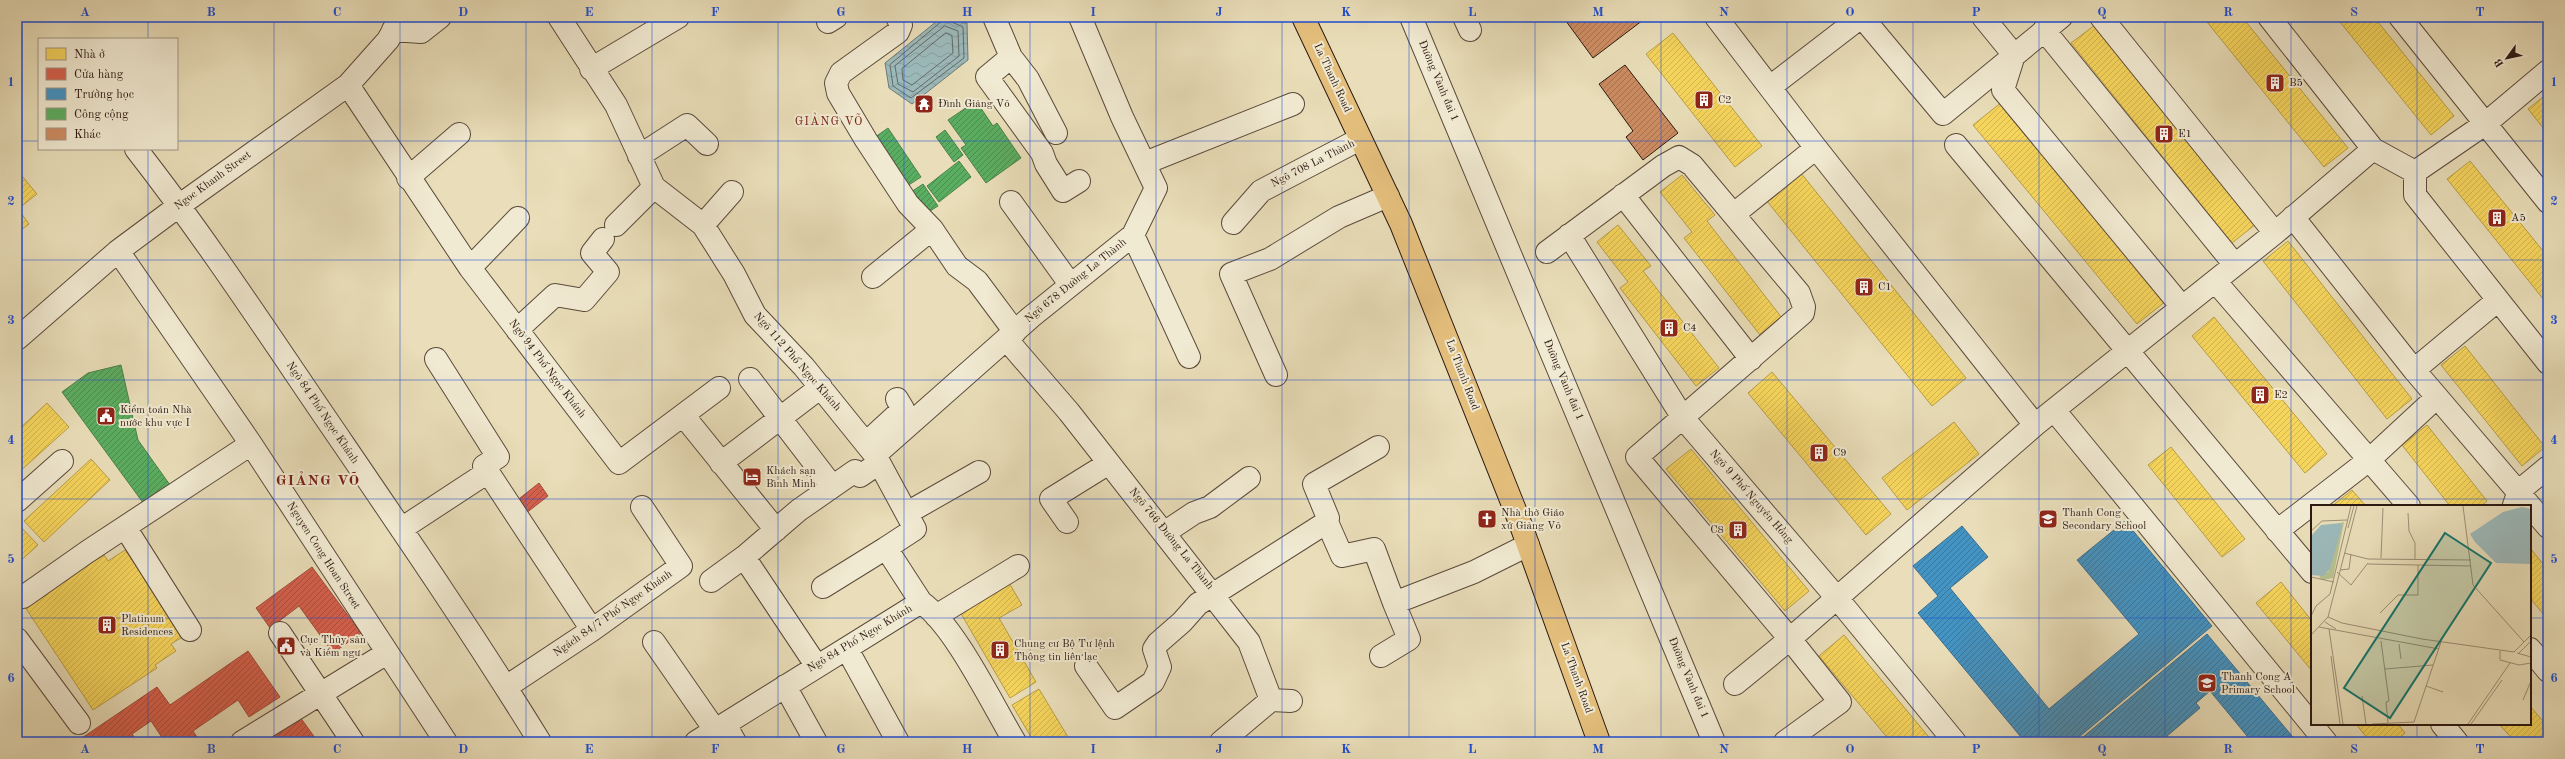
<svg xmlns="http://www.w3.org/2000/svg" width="2565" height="759" font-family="'Old Standard TT',serif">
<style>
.water{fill:url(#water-waves);stroke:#6f7977}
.homes{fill:url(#homes-hatch);stroke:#b99d46}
.shops{fill:url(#shops-hatch);stroke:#a34b3b}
.schools{fill:url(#schools-hatch);stroke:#3c6e8e}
.public{fill:url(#public-hatch);stroke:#4c8149}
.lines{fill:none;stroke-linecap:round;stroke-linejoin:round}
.shore{stroke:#646966;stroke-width:1}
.building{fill:url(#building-hatch);stroke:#2c1912}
.minor-casing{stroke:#5b4a3c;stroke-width:24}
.major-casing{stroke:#2c1912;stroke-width:24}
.minor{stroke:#f1ead2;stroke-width:22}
.major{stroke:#e4bf7c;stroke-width:22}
.grid{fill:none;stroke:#1d4ed8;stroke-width:1;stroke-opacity:0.55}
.labels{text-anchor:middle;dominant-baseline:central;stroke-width:4;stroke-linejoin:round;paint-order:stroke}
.street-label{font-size:11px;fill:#2c1912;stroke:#f1ead2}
.poi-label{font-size:11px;fill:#2c1912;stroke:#f1ead2;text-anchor:start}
.neighbourhood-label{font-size:12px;letter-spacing:1px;fill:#7a1f14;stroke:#f1ead2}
.district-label{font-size:15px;font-weight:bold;letter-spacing:1px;fill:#7a1f14;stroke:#f1ead2}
.inset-road{fill:none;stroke:#9d8f76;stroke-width:1}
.view{fill:#0f766e;fill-opacity:0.15;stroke:#0f766e;stroke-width:2}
.inset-edge{fill:none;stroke:#2c1912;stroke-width:2}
.neatline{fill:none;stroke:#1d4ed8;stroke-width:1.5}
.grid-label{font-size:13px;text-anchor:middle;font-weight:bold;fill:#1d4ed8}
</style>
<defs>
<pattern id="water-waves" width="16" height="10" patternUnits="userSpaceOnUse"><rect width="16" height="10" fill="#9cb9ba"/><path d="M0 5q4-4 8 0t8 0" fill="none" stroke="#879e9f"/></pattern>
<pattern id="homes-hatch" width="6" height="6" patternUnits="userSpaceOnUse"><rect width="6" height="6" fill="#f6d55c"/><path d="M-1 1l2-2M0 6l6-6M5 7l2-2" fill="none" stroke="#d3b64f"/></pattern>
<pattern id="shops-hatch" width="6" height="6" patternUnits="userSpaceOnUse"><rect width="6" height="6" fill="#d6604d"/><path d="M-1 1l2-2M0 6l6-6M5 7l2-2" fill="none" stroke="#ae4e3f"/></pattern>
<pattern id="schools-hatch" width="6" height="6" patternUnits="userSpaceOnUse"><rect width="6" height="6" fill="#4393c3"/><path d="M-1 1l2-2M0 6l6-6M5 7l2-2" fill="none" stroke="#38779d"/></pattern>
<pattern id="public-hatch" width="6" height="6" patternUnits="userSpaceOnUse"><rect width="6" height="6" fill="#5aae61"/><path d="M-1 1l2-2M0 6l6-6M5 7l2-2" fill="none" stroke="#4b8d4f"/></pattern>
<pattern id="building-hatch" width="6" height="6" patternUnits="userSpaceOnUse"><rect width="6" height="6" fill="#cd8c62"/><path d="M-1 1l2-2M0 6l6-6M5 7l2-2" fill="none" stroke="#a7724f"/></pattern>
</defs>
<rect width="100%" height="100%" fill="#e9deb9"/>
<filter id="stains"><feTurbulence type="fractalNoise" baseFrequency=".005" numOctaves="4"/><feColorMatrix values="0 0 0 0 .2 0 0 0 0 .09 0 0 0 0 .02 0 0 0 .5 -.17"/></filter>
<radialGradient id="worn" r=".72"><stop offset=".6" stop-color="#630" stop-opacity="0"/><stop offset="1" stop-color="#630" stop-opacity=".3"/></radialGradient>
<path class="water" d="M942 17 967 23 968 60 912 104 889 88 885 63Z"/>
<path class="homes" d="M2203 17H2242L2348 148 2324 167Z
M2336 17H2374L2454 116 2431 135Z
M2095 25 2256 224 2232 243 2071 43Z
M1673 33 1762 146 1735 167 1646 54Z
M2548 93V134L2528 109Z
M2002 102 2166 301 2137 324 1973 125Z
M2470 161 2548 257V305L2447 179Z
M1796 167 1966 378 1932 406 1762 195Z
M17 170 37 194 18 209 29 224 17 233Z
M1682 175 1715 215 1707 221 1782 318 1760 335 1684 238 1692 232 1660 192Z
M1618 225 1651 266 1643 271 1719 368 1696 386 1620 288 1628 282 1597 242Z
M2288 241 2412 399 2387 419 2263 261Z
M2214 317 2327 454 2305 473 2192 336Z
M2465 346 2545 447 2522 466 2441 365Z
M1772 372 1891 514 1866 535 1748 393Z
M47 403 69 427 17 474V431Z
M1954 422 1979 454 1907 510 1882 478Z
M2427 425 2487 501 2481 506H2450L2402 445Z
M2171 447 2245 539 2222 557 2148 465Z
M1691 449 1809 591 1785 611 1666 469Z
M91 459 110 480 44 542 24 521Z
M2352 490 2366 506H2332Z
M17 523 38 545 17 564Z
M2530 548 2548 570V620L2530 598Z
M125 550 137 567 141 564 184 636 171 644 176 651 155 665 157 668 93 710 23 604 80 566 82 569 104 555 108 561Z
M1005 576 1022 605 999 618 1036 682 1010 698 956 605Z
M2281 582 2312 621V671L2256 603Z
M1844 635 1933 742H1891L1819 656Z
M1039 689 1071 742H1034L1012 705Z
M2530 706 2548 727V742H2515L2499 724H2530Z
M2356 724H2398L2405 733 2394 742H2370Z"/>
<path class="shops" d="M539 483 548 496 525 514 515 502Z
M312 567 361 633 333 653 299 606 270 628 256 608Z
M248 651 280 697 249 717 238 700 193 731 199 740 196 742H165L151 721 132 734 138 742H76L157 687 170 705Z
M300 717 318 742H279L274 735Z"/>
<path class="schools" d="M2125 521 2212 626 2073 742H2025L1918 613 1938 596 1913 566 1962 526 1988 557 1950 588 2049 709 2139 634 2077 560Z
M2207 634 2297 742H2252L2210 691 2196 703 2200 708 2160 742H2077Z"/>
<path class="public" d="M976 101 993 126 997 123 1021 158 986 183 961 148 966 145 948 120Z
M888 128 921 177 904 188 871 140Z
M945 130 963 155 954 162 936 137Z
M959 161 971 177 939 202 927 186Z
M923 184 938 206 922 216 908 194Z
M121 365 138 440 170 485 144 504 62 392 88 373Z"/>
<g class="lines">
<path class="shore" d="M945 19 963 27 964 58 911 98 893 86 890 65Z
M945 26 958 31 959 56 913 92 898 84 895 66Z
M946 33 952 36 953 53 912 85 903 80 902 69Z"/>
</g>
<path class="building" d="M1563 17H1647L1593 58Z
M1625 65 1678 133 1643 160 1626 137 1633 131 1599 84Z"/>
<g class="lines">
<defs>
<path id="minor" d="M559 17 616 105 654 187 703 225 734 274 755 315 804 367 875 455 915 529 886 548 921 602
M897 17 901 25 898 32 841 73 836 83 838 93 866 140 908 204 932 229 957 266 977 281 1015 332
M994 17 1011 57 987 77 1042 153 1046 164 1063 191 1079 181
M1411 17 1714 742
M1464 17 1470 30
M1716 17 1816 148 2035 425
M1862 17 1943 114 2061 17
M1983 17 2014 55 2003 90 2182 307
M2101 17 2275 233
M2269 17 2373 149
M2400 17 2548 202
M828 22 836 17
M393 30 421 32 440 17
M2044 30 2235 265
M1011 57 1028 79 1056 133
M591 69 678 17
M348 85 470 268 619 463 719 388
M1770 87 1861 17
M1956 145 2312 572
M136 149C204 236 265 329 327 420 400 527 473 633 540 742
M639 156 687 125 707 144
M1145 163 1293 104
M2415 172V195L2548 363
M408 178 459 134
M1623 195 1751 359
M1011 202 1070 284
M1734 214 1816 148
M2293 217 2414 370 2548 527
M1233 223 1261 191 1360 139
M616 225 654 187
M703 225 732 192
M1133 235 1189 357
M1569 235 1683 418 1837 598 1955 742
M118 251 251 444 446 742
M1547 252 1663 166 1679 157 1692 165 1799 293 1804 307 1803 313 1637 457 1790 639 1840 702 1785 742
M470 268 518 218
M873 277 932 229
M2215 281 2409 506
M517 330 555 295 584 300 608 272 592 253 603 239
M17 339 118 251 180 205 348 85 388 40 401 17
M1007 340 1069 412 1249 642 1271 700
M436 359 498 457 484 466 592 630
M2414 370 2498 300
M1276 375 1231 274 1270 259 1339 217 1388 196
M750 379 832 486
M2054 410 2326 742
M683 415 776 530
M866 443 903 409 897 399
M875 455 1031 317 1133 235 1156 188 1122 117 1080 17
M721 463 821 387
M17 501 62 461
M2514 505 2519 491 2548 467
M907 513 979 472
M1067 522 1051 499 1109 463
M1327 522 1328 518 1314 484 1378 447
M125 527 190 630
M401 529 488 472
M2277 531 2369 460 2437 397
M1164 533 1194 513 1210 507 1249 478
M744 557 816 665
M711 581 744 557 799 510 855 471 860 476 879 463
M823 587 886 548
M23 597 87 552 251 444
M936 616 1018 566
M280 633 353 742
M17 639 79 723
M654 642 715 730
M847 649 898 742
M2530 649 2548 671
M1381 656 1409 639 1394 603
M1086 666 1115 708 1153 682 1160 667 1154 649 1158 643 1182 622 1198 604 1327 522 1342 556 1374 549 1394 603 1474 572 1528 545
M1735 684 1790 639 2035 425 2275 233 2373 149 2415 172 2485 124 2548 71
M785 686 816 742
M506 687 592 630 681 566 642 507
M1271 700 1291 701
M725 724 735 742
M2442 724 2457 742
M242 742 387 653
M696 742 921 602C955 626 992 704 1015 742
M1221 742 1271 700"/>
<path id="major" d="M1303 17 1401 224 1519 520 1599 742"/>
</defs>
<use href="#minor" class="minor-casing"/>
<use href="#major" class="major-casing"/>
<use href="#minor" class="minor"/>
<use href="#major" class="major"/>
</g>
<path class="grid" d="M148 17V39M274 17V742M400 17V742M526 17V742M652 17V742M778 17V742M904 17V742M1030 17V742M1156 17V742M1282 17V742M1409 17V742M1535 17V742M1661 17V742M1787 17V742M1913 17V742M2039 17V742M2165 17V742M2291 17V742M2417 17V506M17 141H39M177 141H2548M148 149V742M17 260H2548M17 380H2548M17 499H2548M17 618H2312M2530 618H2548M2417 724V742"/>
<defs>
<symbol id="building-square" viewBox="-11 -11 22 22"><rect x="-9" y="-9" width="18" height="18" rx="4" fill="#8f2418" stroke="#f1ead2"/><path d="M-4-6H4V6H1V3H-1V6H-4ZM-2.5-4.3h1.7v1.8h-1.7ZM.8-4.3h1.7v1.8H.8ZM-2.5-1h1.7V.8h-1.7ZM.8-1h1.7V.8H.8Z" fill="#fff"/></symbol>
<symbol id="temple-square" viewBox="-11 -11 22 22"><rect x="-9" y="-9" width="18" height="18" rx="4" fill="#8f2418" stroke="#f1ead2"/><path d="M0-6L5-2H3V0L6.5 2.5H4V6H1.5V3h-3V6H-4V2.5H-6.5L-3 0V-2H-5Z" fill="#fff"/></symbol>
<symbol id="civic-square" viewBox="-11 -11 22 22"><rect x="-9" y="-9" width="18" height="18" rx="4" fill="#8f2418" stroke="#f1ead2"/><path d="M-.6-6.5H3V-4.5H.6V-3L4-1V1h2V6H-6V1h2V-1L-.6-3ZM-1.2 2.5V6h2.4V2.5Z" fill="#fff"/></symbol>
<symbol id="hotel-square" viewBox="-11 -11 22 22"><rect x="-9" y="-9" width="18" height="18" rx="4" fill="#8f2418" stroke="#f1ead2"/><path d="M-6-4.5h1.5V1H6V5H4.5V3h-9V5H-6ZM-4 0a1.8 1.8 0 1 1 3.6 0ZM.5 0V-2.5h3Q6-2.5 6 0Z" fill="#fff"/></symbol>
<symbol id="church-square" viewBox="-11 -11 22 22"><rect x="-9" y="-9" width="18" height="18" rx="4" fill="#8f2418" stroke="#f1ead2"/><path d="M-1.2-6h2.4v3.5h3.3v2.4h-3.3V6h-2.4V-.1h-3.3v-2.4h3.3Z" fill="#fff"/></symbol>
<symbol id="school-square" viewBox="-11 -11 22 22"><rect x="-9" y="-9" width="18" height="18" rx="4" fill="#8f2418" stroke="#f1ead2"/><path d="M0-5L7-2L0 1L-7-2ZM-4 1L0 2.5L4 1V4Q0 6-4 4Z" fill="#fff"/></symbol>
</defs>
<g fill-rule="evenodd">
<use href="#building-square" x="2264" y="72" width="22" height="22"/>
<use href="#building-square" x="1693" y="89" width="22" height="22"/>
<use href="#temple-square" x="913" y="93" width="22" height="22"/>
<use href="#building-square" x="2153" y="123" width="22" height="22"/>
<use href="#building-square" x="2486" y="207" width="22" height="22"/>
<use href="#building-square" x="1853" y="276" width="22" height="22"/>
<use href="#building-square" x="1658" y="317" width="22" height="22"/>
<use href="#building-square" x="2249" y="384" width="22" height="22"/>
<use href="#civic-square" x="95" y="405" width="22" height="22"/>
<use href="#building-square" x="1808" y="442" width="22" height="22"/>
<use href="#hotel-square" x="741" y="466" width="22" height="22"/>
<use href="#church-square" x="1476" y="508" width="22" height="22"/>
<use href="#school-square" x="2037" y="508" width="22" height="22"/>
<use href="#building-square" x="1727" y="519" width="22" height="22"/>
<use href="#building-square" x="96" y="614" width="22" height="22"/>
<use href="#civic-square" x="275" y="635" width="22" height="22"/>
<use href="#building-square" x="989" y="639" width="22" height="22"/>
<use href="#school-square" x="2196" y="672" width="22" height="22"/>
</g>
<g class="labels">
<g class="street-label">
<text transform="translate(1332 78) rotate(65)">La Thanh Road</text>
<text transform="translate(1438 81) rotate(67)">Đường Vành đai 1</text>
<text transform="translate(1313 164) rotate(-27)">Ngõ 708 La Thành</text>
<text transform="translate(213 181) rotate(-36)">Ngoc Khanh Street</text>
<text transform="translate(1076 281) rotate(-39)">Ngõ 678 Đường La Thành</text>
<text transform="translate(797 362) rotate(49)">Ngõ 112 Phố Ngọc Khánh</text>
<text transform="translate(547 369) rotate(53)">Ngõ 94 Phố Ngọc Khánh</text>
<text transform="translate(1462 375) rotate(69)">La Thanh Road</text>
<text transform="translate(1563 380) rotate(67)">Đường Vành đai 1</text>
<text transform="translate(322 413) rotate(56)">Ngõ 84 Phố Ngọc Khánh</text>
<text transform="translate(1751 497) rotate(49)">Ngõ 9 Phố Nguyên Hồng</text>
<text transform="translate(1171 539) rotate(51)">Ngõ 766 Đường La Thành</text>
<text transform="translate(323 556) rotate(57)">Nguyen Cong Hoan Street</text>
<text transform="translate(613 614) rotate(-35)">Ngách 84/7 Phố Ngọc Khánh</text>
<text transform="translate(860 639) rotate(-31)">Ngõ 84 Phố Ngọc Khánh</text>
<text transform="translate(1576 678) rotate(70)">La Thanh Road</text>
<text transform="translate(1688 678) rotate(67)">Đường Vành đai 1</text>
</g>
<g class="poi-label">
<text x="2289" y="83">B5</text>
<text x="1718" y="100">C2</text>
<text x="938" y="104">Đình Giảng Võ</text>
<text x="2178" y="134">E1</text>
<text x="2511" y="218">A5</text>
<text x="1878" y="287">C1</text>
<text x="1683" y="328">C4</text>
<text x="2274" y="395">E2</text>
<text x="120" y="410">Kiểm toán Nhà<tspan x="120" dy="13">nước khu vực I</tspan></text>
<text x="1833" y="453">C9</text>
<text x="766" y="471">Khách sạn<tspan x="766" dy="13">Bình Minh</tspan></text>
<text x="1501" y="513">Nhà thờ Giáo<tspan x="1501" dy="13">xứ Giảng Võ</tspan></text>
<text x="2062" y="513">Thanh Cong<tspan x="2062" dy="13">Secondary School</tspan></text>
<text x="1724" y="530" text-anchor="end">C8</text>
<text x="121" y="619">Platinum<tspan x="121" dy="13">Residences</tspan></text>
<text x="300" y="640">Cục Thủy sản<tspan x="300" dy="13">và Kiểm ngư</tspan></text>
<text x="1014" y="644">Chung cư Bộ Tư lệnh<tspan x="1014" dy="13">Thông tin liên lạc</tspan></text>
<text x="2221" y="677">Thanh Cong A<tspan x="2221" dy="13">Primary School</tspan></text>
</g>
<g class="neighbourhood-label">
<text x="829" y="122">GIẢNG VÕ</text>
</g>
<g class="district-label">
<text x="318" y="481">GIẢNG VÕ</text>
</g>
</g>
<g transform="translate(2311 505)">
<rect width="220" height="220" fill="#e9deb9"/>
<path d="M33 17 22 73 11 75 8 71 17 67 20 60 29 18Z" fill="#b7c18f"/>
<path d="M211 2 220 4V59L185 58 164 37 159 29 192 7ZM29 18 31 21 19 64 12 71 0 70V31L10 20Z" fill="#9cb9ba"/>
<path class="inset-road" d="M152 1 162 80 213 137M97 8 98 26 104 38V55M37 23 43 1M0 26 11 16 36 15M33 48 57 54 160 55M70 53 72 3M57 59 107 60M29 65 38 64 40 49M26 67 40 80M0 72 23 77M40 80 57 58M69 108 87 90H107V60L160 61M0 111 5 101 19 89 40 1M17 112 31 118 111 134 203 147 220 130M14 117 25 124M8 122 128 144M18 124 32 219M0 130 17 112 46 1M70 136 78 196 75 197 77 218M88 139 90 154M189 146V155L208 160 220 158M206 148 220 152M208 148 220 136M20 151 29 219M74 164 122 160M115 181 132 187M51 191 55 219M212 195 220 176M103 217 130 137M61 219 103 217M157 219 199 158M160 219 191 175"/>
<path class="view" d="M134 28 180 58 79 213 33 183Z"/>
<rect width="220" height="220" class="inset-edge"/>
</g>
<rect width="2565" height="759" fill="none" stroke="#e9deb9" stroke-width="44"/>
<rect x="38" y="38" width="140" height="112" fill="#f1ead2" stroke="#a29685"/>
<rect x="46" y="48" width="20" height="12" fill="#f6d55c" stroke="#a29685"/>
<text x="74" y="58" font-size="12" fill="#2c1912">Nhà ở</text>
<rect x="46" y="68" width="20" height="12" fill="#d6604d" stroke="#a29685"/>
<text x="74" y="78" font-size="12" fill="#2c1912">Cửa hàng</text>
<rect x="46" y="88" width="20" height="12" fill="#4393c3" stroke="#a29685"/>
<text x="74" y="98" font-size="12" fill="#2c1912">Trường học</text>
<rect x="46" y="108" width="20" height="12" fill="#5aae61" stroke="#a29685"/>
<text x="74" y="118" font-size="12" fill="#2c1912">Công cộng</text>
<rect x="46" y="128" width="20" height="12" fill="#cd8c62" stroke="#a29685"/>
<text x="74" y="138" font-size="12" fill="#2c1912">Khác</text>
<g transform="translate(2507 58) rotate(237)" stroke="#f1ead2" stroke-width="3" paint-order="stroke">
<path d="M0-3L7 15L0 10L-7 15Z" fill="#2c1912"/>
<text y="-6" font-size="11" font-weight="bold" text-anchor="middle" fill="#2c1912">B</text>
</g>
<rect x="22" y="22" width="2521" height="715" class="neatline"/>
<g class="grid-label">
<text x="85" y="16">A</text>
<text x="211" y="16">B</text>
<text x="337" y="16">C</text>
<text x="463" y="16">D</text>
<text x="589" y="16">E</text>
<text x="715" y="16">F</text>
<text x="841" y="16">G</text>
<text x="967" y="16">H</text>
<text x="1093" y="16">I</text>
<text x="1219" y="16">J</text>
<text x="1346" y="16">K</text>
<text x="1472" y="16">L</text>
<text x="1598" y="16">M</text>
<text x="1724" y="16">N</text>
<text x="1850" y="16">O</text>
<text x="1976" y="16">P</text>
<text x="2102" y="16">Q</text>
<text x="2228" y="16">R</text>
<text x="2354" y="16">S</text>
<text x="2480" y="16">T</text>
<text x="11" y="86">1</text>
<text x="2554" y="86">1</text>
<text x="11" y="205">2</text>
<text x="2554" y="205">2</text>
<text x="11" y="324">3</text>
<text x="2554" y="324">3</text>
<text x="11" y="444">4</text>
<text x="2554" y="444">4</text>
<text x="11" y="563">5</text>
<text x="2554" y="563">5</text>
<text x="11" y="682">6</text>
<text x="2554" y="682">6</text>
<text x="85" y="753">A</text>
<text x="211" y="753">B</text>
<text x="337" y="753">C</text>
<text x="463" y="753">D</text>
<text x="589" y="753">E</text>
<text x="715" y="753">F</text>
<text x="841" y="753">G</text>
<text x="967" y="753">H</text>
<text x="1093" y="753">I</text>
<text x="1219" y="753">J</text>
<text x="1346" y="753">K</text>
<text x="1472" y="753">L</text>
<text x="1598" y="753">M</text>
<text x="1724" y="753">N</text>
<text x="1850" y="753">O</text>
<text x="1976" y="753">P</text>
<text x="2102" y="753">Q</text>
<text x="2228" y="753">R</text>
<text x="2354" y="753">S</text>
<text x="2480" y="753">T</text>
</g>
<rect width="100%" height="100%" filter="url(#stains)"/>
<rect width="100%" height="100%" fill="url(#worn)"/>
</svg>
